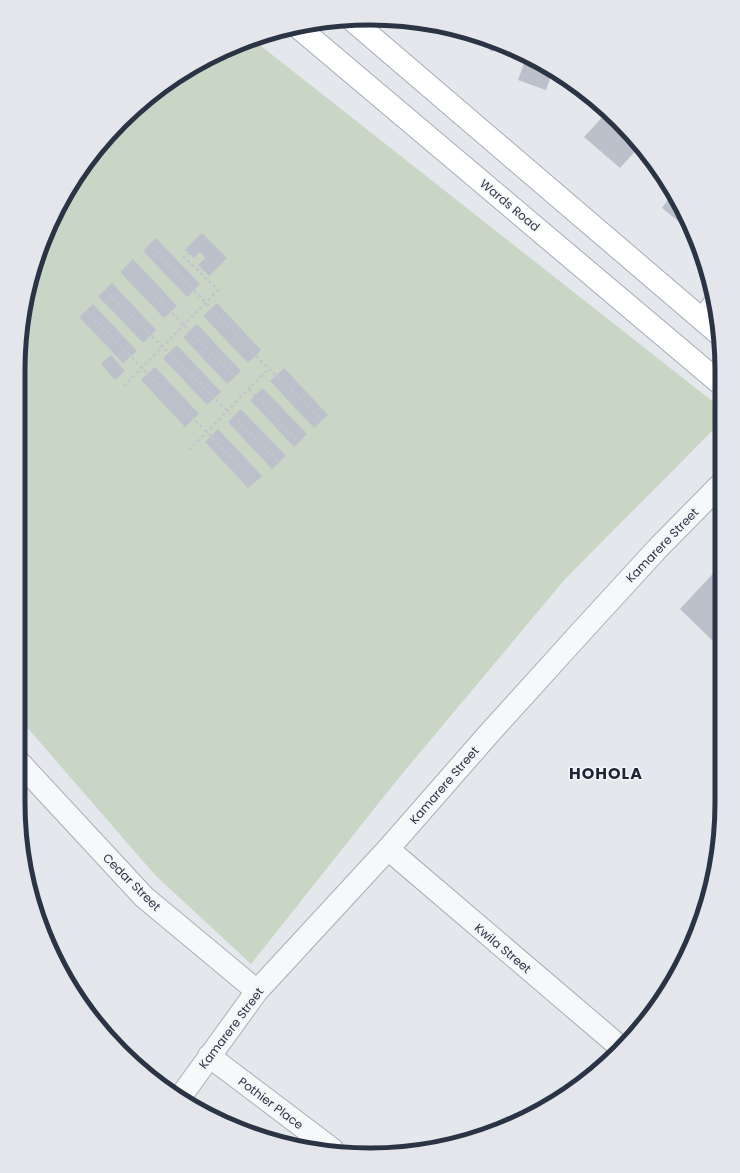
<svg xmlns="http://www.w3.org/2000/svg" width="740" height="1173" font-family="Poppins,sans-serif">
<style>
.green{fill:#c9d6c5}
.building{fill:#bbc0ca}
.lines{fill:none;stroke-linecap:round;stroke-linejoin:round}
.minor-casing{stroke:#a9aeb7;stroke-width:24}
.major-casing{stroke:#a3abb8;stroke-width:24}
.path{stroke:#c2c5cb;stroke-width:2.5;stroke-dasharray:3 3;stroke-linecap:butt}
.minor{stroke:#f7f8fa;stroke-width:22}
.major{stroke:#fff;stroke-width:22}
.labels{text-anchor:middle;dominant-baseline:central;stroke-width:3;stroke-linejoin:round;paint-order:stroke}
.street-label{font-size:12px;fill:#2b3445;stroke:#f4f6f9}
.district-label{font-size:16px;font-weight:bold;letter-spacing:1px;fill:#1d2536;stroke:#f4f6f9}
.rim{fill:none;stroke:#2b3445;stroke-width:5}
</style>
<rect width="100%" height="100%" fill="#e4e7ec"/>
<path class="green" d="M252 39 721 408V422L566 578 397 780 251 964 155 875 19 718 21 324 45 235 91 156 138 105 194 65Z"/>
<path class="building" d="M472 34 493 42 499 44 492 52Z
M527 55 553 71 546 90 518 80Z
M607 112 635 138 640 146 620 168 584 137Z
M672 194 686 214 693 233 662 208Z
M202 233 227 258 209 276 198 265 205 258 200 252 194 258 185 250Z
M156 238 200 284 187 297 143 251Z
M133 259 177 306 164 318 120 272Z
M112 283 156 330 143 343 98 296Z
M217 303 261 350 248 363 203 316Z
M93 304 137 351 123 363 79 317Z
M197 324 241 371 227 384 183 337Z
M177 345 221 392 207 405 163 358Z
M111 355 125 371 115 380 101 364Z
M155 367 199 414 185 427 141 380Z
M284 368 328 415 314 428 270 381Z
M263 388 307 434 294 447 250 400Z
M241 409 286 456 272 469 228 422Z
M218 429 262 476 248 488 205 442Z
M720 566V648L680 609Z"/>
<g class="lines">
<defs>
<path id="minor" d="M702 319 714 304
M18 761 144 897 257 991
M388 849 619 1046
M209 1056 332 1149
M181 1096 257 991 388 849 486 737 581 632 658 548 721 484"/>
<path id="major" d="M352 20 719 334
M298 27 721 384"/>
</defs>
<use href="#minor" class="minor-casing"/>
<use href="#major" class="major-casing"/>
<path class="path" d="M153 247 255 355 322 420
M126 266 235 377
M105 290 279 462
M86 310 142 368 207 432 254 483
M124 386 218 290 184 257 189 253
M249 389 299 442
M189 450 269 368"/>
<use href="#minor" class="minor"/>
<use href="#major" class="major"/>
</g>
<g class="labels">
<g class="street-label">
<text transform="translate(510 205) rotate(40)">Wards Road</text>
<text transform="translate(662 545) rotate(-46)">Kamarere Street</text>
<text transform="translate(444 785) rotate(-49)">Kamarere Street</text>
<text transform="translate(132 882) rotate(45)">Cedar Street</text>
<text transform="translate(503 948) rotate(40)">Kwila Street</text>
<text transform="translate(231 1028) rotate(-53)">Kamarere Street</text>
<text transform="translate(271 1103) rotate(37)">Pothier Place</text>
</g>
<g class="district-label">
<text x="606" y="773">HOHOLA</text>
</g>
</g>
<path d="M0 0H740V1173H0ZM370 25H370A345 345 0 0 1 715 370V803A345 345 0 0 1 370 1148H370A345 345 0 0 1 25 803V370A345 345 0 0 1 370 25Z" fill="#e4e6eb" fill-rule="evenodd"/>
<path class="rim" d="M370 25H370A345 345 0 0 1 715 370V803A345 345 0 0 1 370 1148H370A345 345 0 0 1 25 803V370A345 345 0 0 1 370 25Z"/>
</svg>
